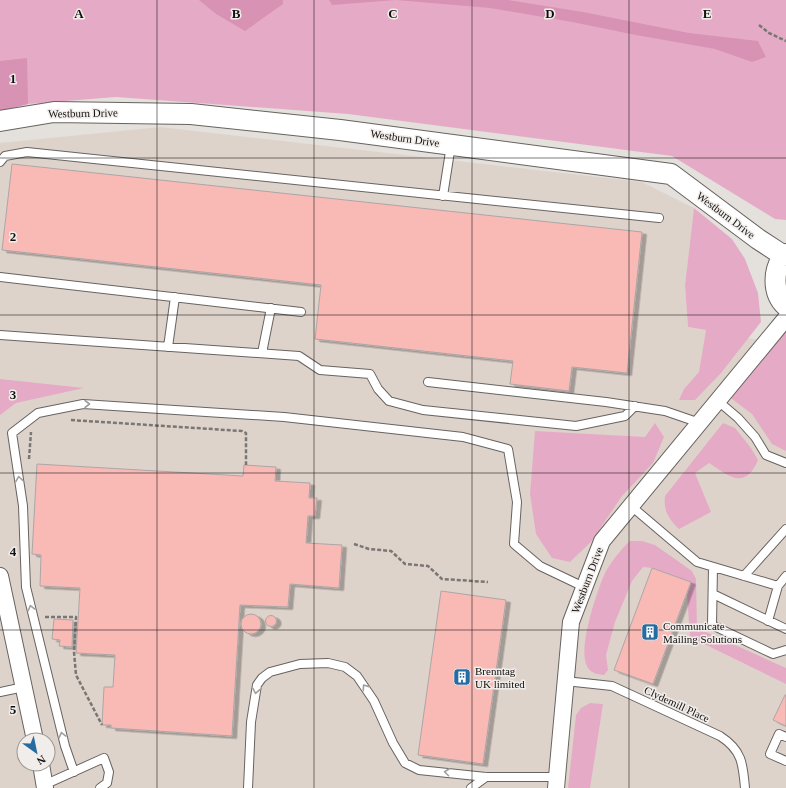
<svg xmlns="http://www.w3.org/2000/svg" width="786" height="788" font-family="Georgia,serif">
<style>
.built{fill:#ded3cb;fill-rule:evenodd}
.green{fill:#e5abc6}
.forest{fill:#d892b4}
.building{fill:#f9b9b5;stroke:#aca6a6;filter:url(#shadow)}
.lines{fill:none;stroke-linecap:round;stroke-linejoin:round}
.service-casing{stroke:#676360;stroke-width:10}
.minor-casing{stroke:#676360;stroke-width:18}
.tertiary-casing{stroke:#676360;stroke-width:22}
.path{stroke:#797674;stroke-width:2.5;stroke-dasharray:4 2;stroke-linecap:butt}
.service{stroke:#fff;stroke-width:8}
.minor{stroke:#fff;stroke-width:16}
.tertiary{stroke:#fff;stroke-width:20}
.oneway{stroke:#a09f9f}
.grid{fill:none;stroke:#12100f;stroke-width:1;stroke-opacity:0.55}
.labels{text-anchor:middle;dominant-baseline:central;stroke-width:3;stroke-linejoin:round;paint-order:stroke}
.street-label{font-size:11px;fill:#12100f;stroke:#f1edea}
.poi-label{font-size:11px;fill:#12100f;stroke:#f1edea;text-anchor:start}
.grid-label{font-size:13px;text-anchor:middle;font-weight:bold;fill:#12100f;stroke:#f1edea;stroke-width:3;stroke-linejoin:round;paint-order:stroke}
</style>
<defs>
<filter id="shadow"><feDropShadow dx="4.5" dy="2.5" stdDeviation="0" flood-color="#0004"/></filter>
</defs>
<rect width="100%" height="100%" fill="#e4e0dc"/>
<path class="built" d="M160 127 642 182 694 208 685 285 688 327 786 345V788H0V143ZM24 740H48V764H24Z"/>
<path class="green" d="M0 0H786V220L775 219 672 156 348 114 116 97 28 104 0 111Z
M694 208 732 239 745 259 758 293 761 322 721 373 695 400H679L684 389 699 372 706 330 688 327 685 285Z
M775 332H786V451L772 444 752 414 724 393Z
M0 379 84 388 16 403 0 415Z
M655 423 664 437 653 463 622 496 591 542 570 562 552 558 536 534 530 494 535 431 645 437Z
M723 423 735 428 751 448 758 460C745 491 729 476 709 463L695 473 711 512 679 529C669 519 663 511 665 496Z
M630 541H642L655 545 692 571 696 579 697 628 786 668V684L690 637 687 594 691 582 652 568 643 567 632 581 615 622 606 655 608 670 604 675C598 674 592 674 588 668 576 652 597 591 605 573 611 562 620 550 630 541Z
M590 703 603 704 590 788H568L576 715 581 708Z"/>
<path class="forest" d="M199 0H283V4L245 31 216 14Z
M329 0H508L583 12 689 33 758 41 766 57 752 62 715 49 636 35 572 22 490 8 396 0 332 5Z
M27 58 28 104 0 111V61Z"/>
<path class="building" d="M12 164 642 232 627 373 572 367 569 391 510 384 513 361 315 339 321 285 2 250Z
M37 464 243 476 244 465 276 467 275 481 310 483 309 498H317L315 516H308L306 543 342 545 339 588 290 584 288 607 240 605 232 736 111 728V725H102L104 687H113L115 655 76 653 80 588 40 586 41 555 32 554Z
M652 568 691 582 653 684 614 670Z
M441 591 506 600 483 764 418 755Z
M241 624a10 10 0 1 1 20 0a10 10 0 1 1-20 0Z
M265.5 621a5.5 5.5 0 1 1 11 0a5.5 5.5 0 1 1-11 0Z
M54 619 73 620 72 647 59 646 60 640 52 639Z
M785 695H786V726L773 720Z"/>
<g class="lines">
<defs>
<path id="service" d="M0 162 5 156 27 152 659 218
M443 196 451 145
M0 277 301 312
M0 335 299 356 320 370 370 374 378 389 389 401 423 410 576 426 625 416 635 406
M168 347 175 297
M262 353 271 308
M428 382 606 402 665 411 700 423
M718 401 738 418 755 437 766 455 786 463
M631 506 697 562 778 586 786 576
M713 567 712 625 773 654 786 650
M744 576 786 529
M713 594 786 629
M768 621 778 586
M565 681 612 686 720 736C742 750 743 764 745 788
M0 692 24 687
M786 737 779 734 770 754 786 761
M74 772 65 746 26 587 23 506 12 433 38 413 83 404 284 417 463 437 508 449 517 502 514 544 540 566 584 587
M44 785 104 758 109 772 107 783 100 788
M248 788 251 722 257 685 262 678 270 672 300 664 328 663 345 667 357 676 374 701 393 743 405 763 419 770 486 777H557
M471 788 486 777"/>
<path id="minor" d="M0 576 35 740
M41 764 45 788
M556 788 571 622 602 541 786 318"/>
<path id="tertiary" d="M0 121 54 112 191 114 340 130 671 174 758 239 784 256
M786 254C772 268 772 293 786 306"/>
</defs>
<use href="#service" class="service-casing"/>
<use href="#minor" class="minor-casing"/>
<use href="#tertiary" class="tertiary-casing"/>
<path class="path" d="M759 25 769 33 786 41
M71 420 242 431 246 433V465
M29 459 31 432
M354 544 369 549 391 551 405 564 428 566 442 579 488 582
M45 617H76L74 652 76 675 102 725"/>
<use href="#service" class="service"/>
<use href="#minor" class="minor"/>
<use href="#tertiary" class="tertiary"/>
</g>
<defs><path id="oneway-chevron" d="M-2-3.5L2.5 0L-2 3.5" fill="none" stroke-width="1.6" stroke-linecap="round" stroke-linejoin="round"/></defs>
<g class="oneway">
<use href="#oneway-chevron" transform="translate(87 404)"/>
<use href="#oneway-chevron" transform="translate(19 479) rotate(-99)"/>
<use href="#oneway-chevron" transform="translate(31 608) rotate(-104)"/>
<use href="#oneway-chevron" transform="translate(365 687) rotate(-125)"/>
<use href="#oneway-chevron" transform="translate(256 691) rotate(101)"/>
<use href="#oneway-chevron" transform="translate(62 735) rotate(-104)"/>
<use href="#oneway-chevron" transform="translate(447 772) rotate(-173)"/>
</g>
<path class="grid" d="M157 0V788M314 0V788M472 0V788M629 0V788M0 158H786M0 315H786M0 473H786M0 630H786"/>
<defs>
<symbol id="building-square" viewBox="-11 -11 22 22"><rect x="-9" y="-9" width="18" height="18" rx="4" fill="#276ca1" stroke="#f1edea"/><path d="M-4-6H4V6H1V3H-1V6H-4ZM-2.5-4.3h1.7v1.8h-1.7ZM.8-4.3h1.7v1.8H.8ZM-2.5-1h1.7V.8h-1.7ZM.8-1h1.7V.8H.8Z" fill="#fff"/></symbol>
</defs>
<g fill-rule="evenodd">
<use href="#building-square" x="640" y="622" width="20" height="20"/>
<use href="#building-square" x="452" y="667" width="20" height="20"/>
</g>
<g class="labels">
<g class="street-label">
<text transform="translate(83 113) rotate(-1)">Westburn Drive</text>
<text transform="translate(405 138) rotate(8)">Westburn Drive</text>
<text transform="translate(726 215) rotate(37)">Westburn Drive</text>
<text transform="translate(587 580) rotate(-69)">Westburn Drive</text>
<text transform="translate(677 704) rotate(25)">Clydemill Place</text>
</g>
<g class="poi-label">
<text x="663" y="626">Communicate<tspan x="663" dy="13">Mailing Solutions</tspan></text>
<text x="475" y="671">Brenntag<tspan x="475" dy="13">UK limited</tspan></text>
</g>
</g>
<g class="grid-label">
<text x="79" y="18">A</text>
<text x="236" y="18">B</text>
<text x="393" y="18">C</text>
<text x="550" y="18">D</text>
<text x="707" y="18">E</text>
<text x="13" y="83">1</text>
<text x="13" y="241">2</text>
<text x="13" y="399">3</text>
<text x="13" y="556">4</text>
<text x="13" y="714">5</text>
</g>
<g transform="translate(36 752) rotate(147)"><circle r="19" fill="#f1edea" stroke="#989592"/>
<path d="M0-3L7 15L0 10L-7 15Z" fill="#276ca1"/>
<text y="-6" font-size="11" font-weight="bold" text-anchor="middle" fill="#12100f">N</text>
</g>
</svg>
